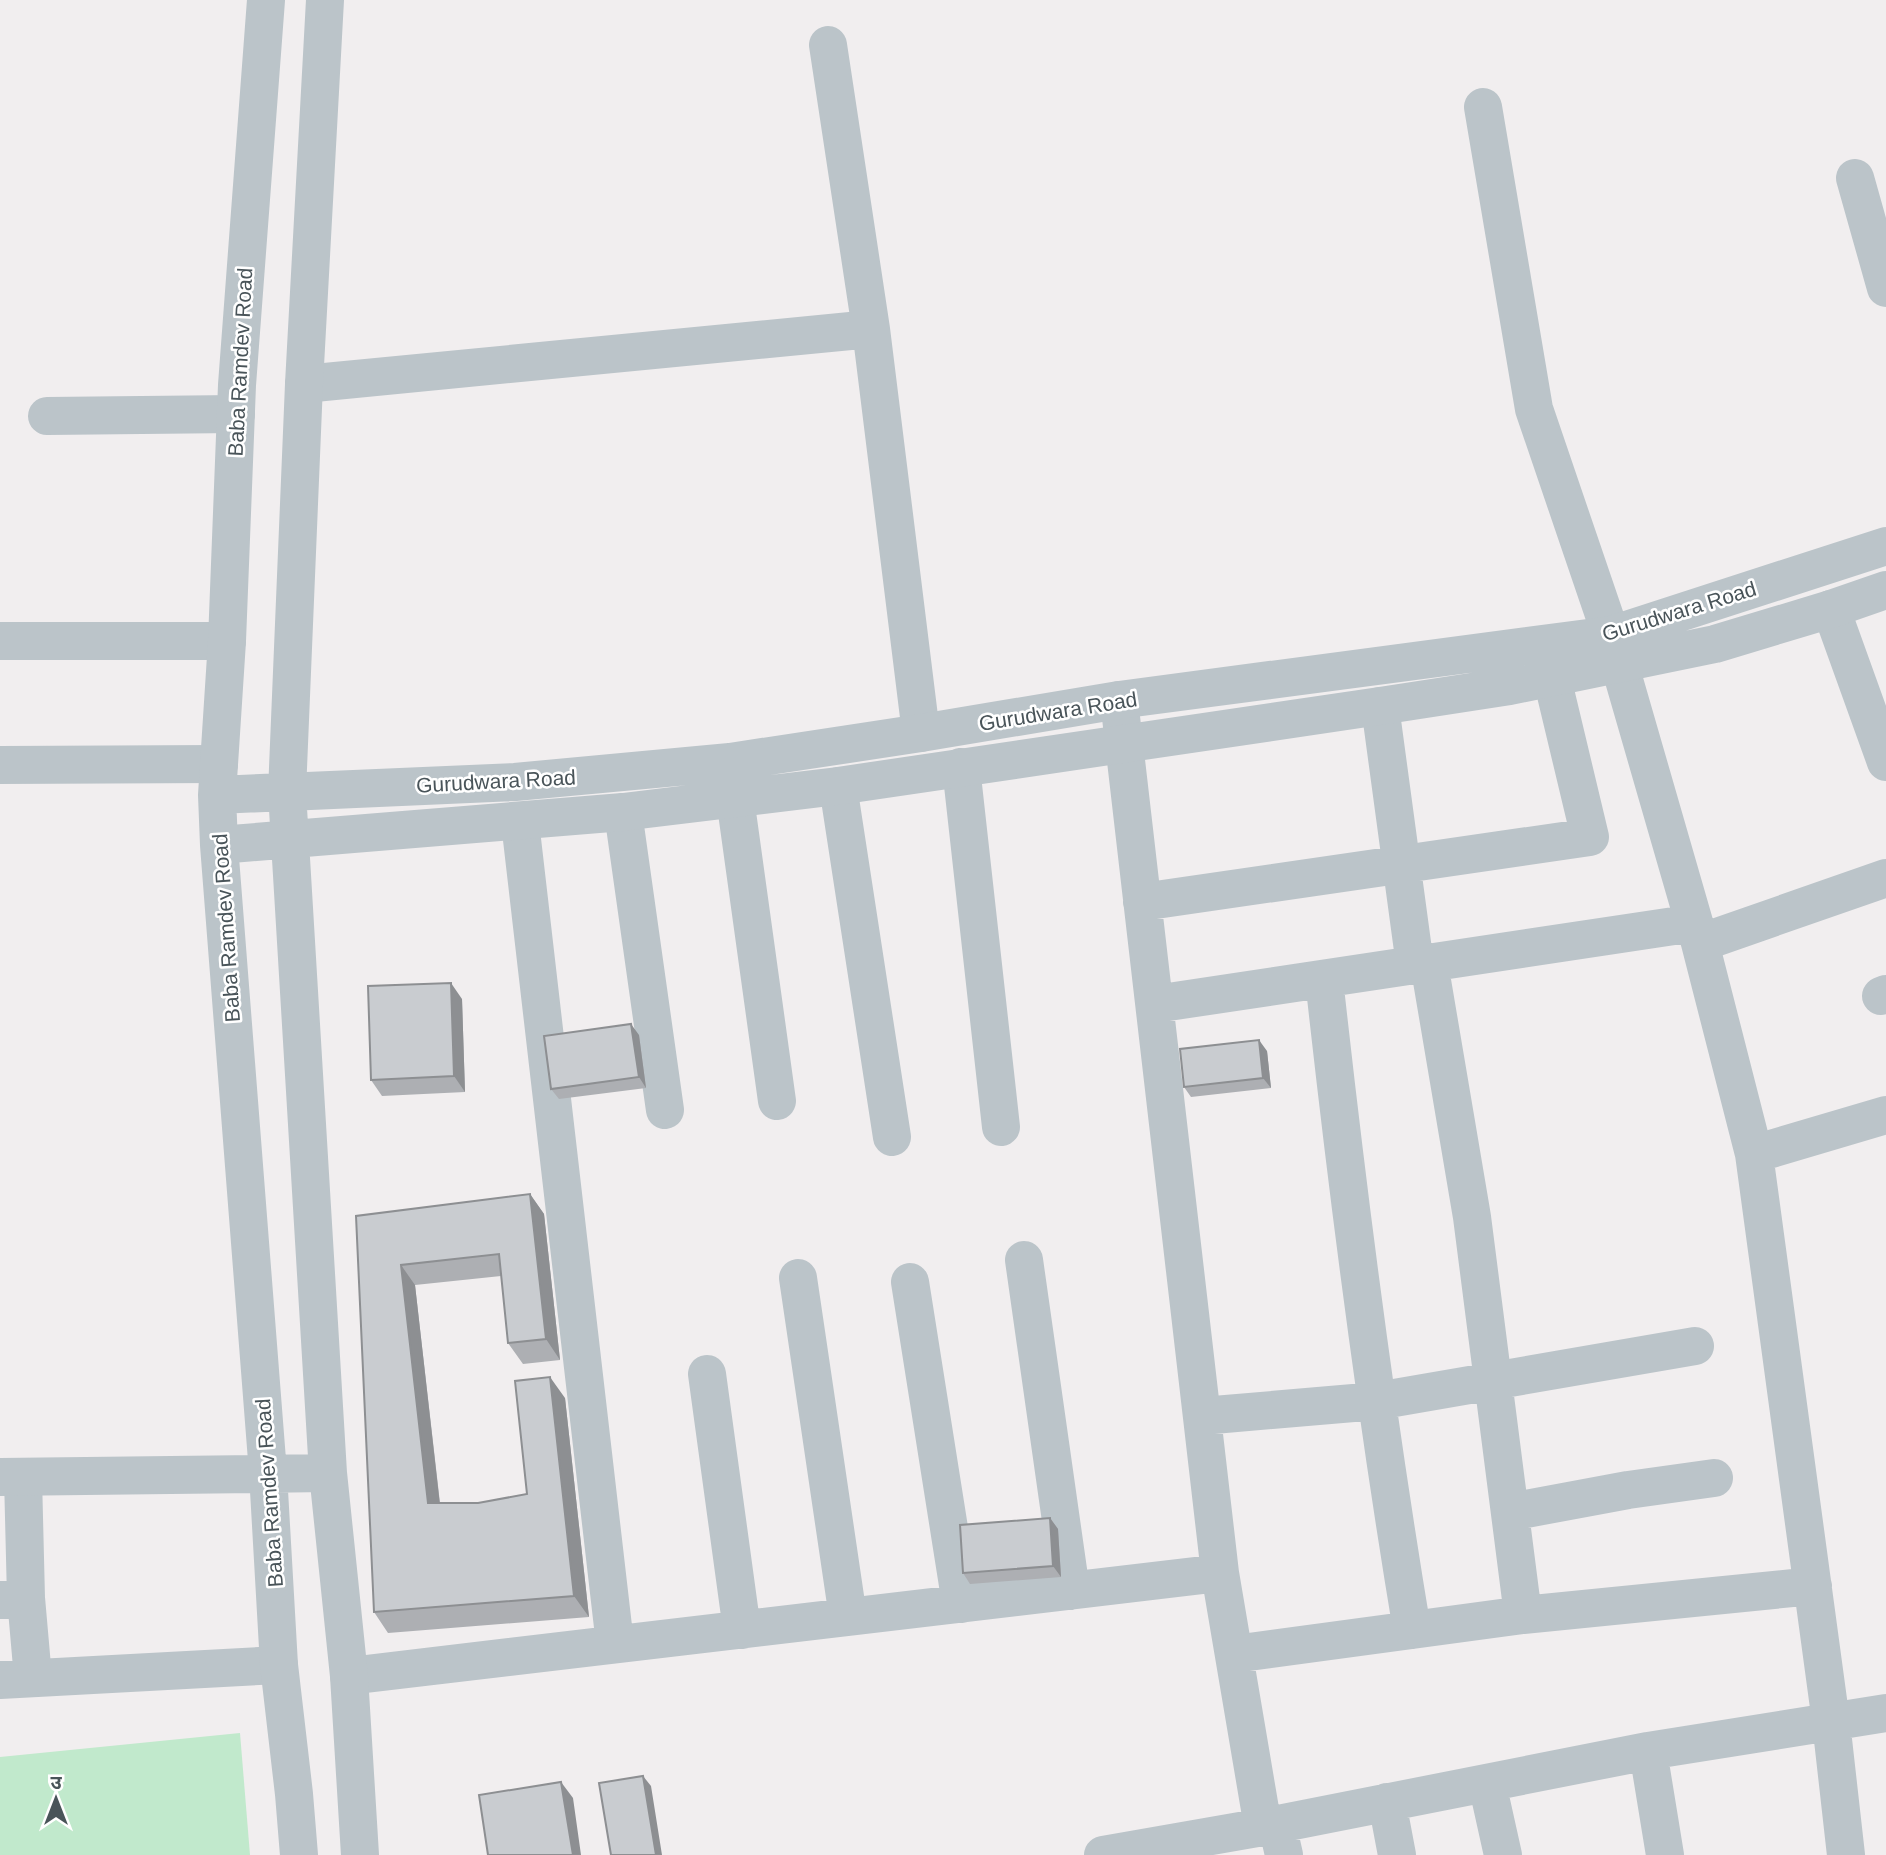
<svg xmlns="http://www.w3.org/2000/svg" width="1886" height="1855" font-family="Arial,'Noto Sans Devanagari',sans-serif">
<style>
.green{fill:#c1e9cc}
.lines{fill:none;stroke-linecap:round;stroke-linejoin:round}
.minor{stroke:#bbc4c9;stroke-width:38}
.tertiary{stroke:#bbc4c9;stroke-width:38}
.wall{fill:#adafb3}
.shaded-wall{fill:#8d8f92}
.building{fill:#c9ccd0;stroke:#8d8f92;stroke-width:2}
.labels{text-anchor:middle;dominant-baseline:central;stroke-width:5;stroke-linejoin:round;paint-order:stroke}
.street-label{font-size:21px;fill:#495459;stroke:#fff}
</style>
<rect width="100%" height="100%" fill="#f1eeef"/>
<path class="green" d="M240 1733 250 1855H0V1757Z"/>
<g class="lines">
<path class="minor" d="M828 45 871 329 921 733
M1483 107 1534 409 1611 635 1700 943 1754 1154 1831 1722 1846 1855
M1855 178 1886 288
M304 384 871 329
M47 416 236 414
M1831 609 1886 762
M0 641H227
M1119 700 1220 1573 1263 1827 1648 1751 1886 1713
M1380 706 1415 965
M0 765 219 764
M961 767 1001 1127
M838 786 892 1137
M735 798 777 1101
M623 812 665 1110
M520 822 615 1644
M1142 902 1590 837 1552 678
M1700 943 1886 878
M1429 963 1472 1217 1523 1615
M1324 979C1348 1197 1376 1414 1412 1630
M1881 996 1886 994
M1155 1004 1694 923
M1754 1154 1886 1115
M1024 1260 1071 1591
M798 1278 848 1617
M910 1282 961 1604
M707 1374 742 1630
M1202 1416 1377 1401 1695 1346
M23 1477 26 1598
M1510 1512 1628 1490 1714 1478
M0 1600 26 1598 33 1678
M1234 1654 1523 1615 1813 1586
M349 1676 1220 1573
M0 1680 279 1665
M1648 1751 1665 1855
M1487 1783 1503 1855
M1387 1802 1397 1855
M1277 1824 1284 1855
M1103 1855 1263 1827"/>
<path class="tertiary" d="M266 0 237 385 227 641 217 795 219 845 268 1473 279 1665 294 1794 299 1855
M325 0 304 384 287 792 328 1473 349 1676 360 1855
M217 795 515 782 730 762 921 733 1119 700 1611 635 1886 546
M219 845 623 812 838 786 1380 706 1510 686 1715 644 1831 609 1886 590
M0 1477 328 1473"/>
</g>
<path class="wall" d="M462 999 465 1092 382 1096 371 1080Z
M639 1035 646 1088 559 1099 551 1089Z
M1267 1051 1271 1088 1191 1097 1184 1087Z
M530 1194 544 1214 560 1360 523 1364 508 1343 501 1276 415 1285 440 1503H478L527 1494 565 1398 589 1617 388 1633 374 1612 356 1216Z
M1050 1518 1058 1529 1061 1577 970 1584 963 1573Z"/>
<path class="shaded-wall" d="M451 983 462 999 465 1092 454 1076Z
M631 1024 639 1035 646 1088 639 1077Z
M1259 1040 1267 1051 1271 1088 1263 1078Z
M530 1194 544 1214 560 1360 546 1339Z
M401 1265 415 1285 442 1523 428 1503Z
M550 1377 565 1398 589 1617 574 1596Z
M1050 1518 1058 1529 1061 1577 1053 1566Z
M643 1776 651 1786 662 1855H656Z
M561 1782 573 1798 581 1855H573Z"/>
<path class="building" d="M451 983 454 1076 371 1080 368 986Z
M631 1024 639 1077 551 1089 544 1036Z
M1259 1040 1263 1078 1184 1087 1180 1049Z
M530 1194 546 1339 508 1343 499 1254 401 1265 428 1503H478L527 1494 515 1381 550 1377 574 1596 374 1612 356 1216Z
M1050 1518 1053 1566 963 1573 960 1525Z
M643 1776 656 1855H611L599 1783Z
M561 1782 573 1855H488L479 1795Z"/>
<g class="labels">
<g class="street-label">
<text transform="translate(240 362) rotate(-87)">Baba Ramdev Road</text>
<text transform="translate(1679 611) rotate(-17)">Gurudwara Road</text>
<text transform="translate(1058 711) rotate(-9)">Gurudwara Road</text>
<text transform="translate(496 781) rotate(-3)">Gurudwara Road</text>
<text transform="translate(226 928) rotate(-94)">Baba Ramdev Road</text>
<text transform="translate(269 1493) rotate(-94)">Baba Ramdev Road</text>
</g>
</g>
<g transform="translate(56 1799)" stroke="#ffffff" stroke-width="5" paint-order="stroke">
<path d="M0-5L12 26L0 18L-12 26Z" fill="#495459"/>
<text y="-10" font-size="19" font-weight="bold" text-anchor="middle" fill="#495459">उ</text>
</g>
</svg>
